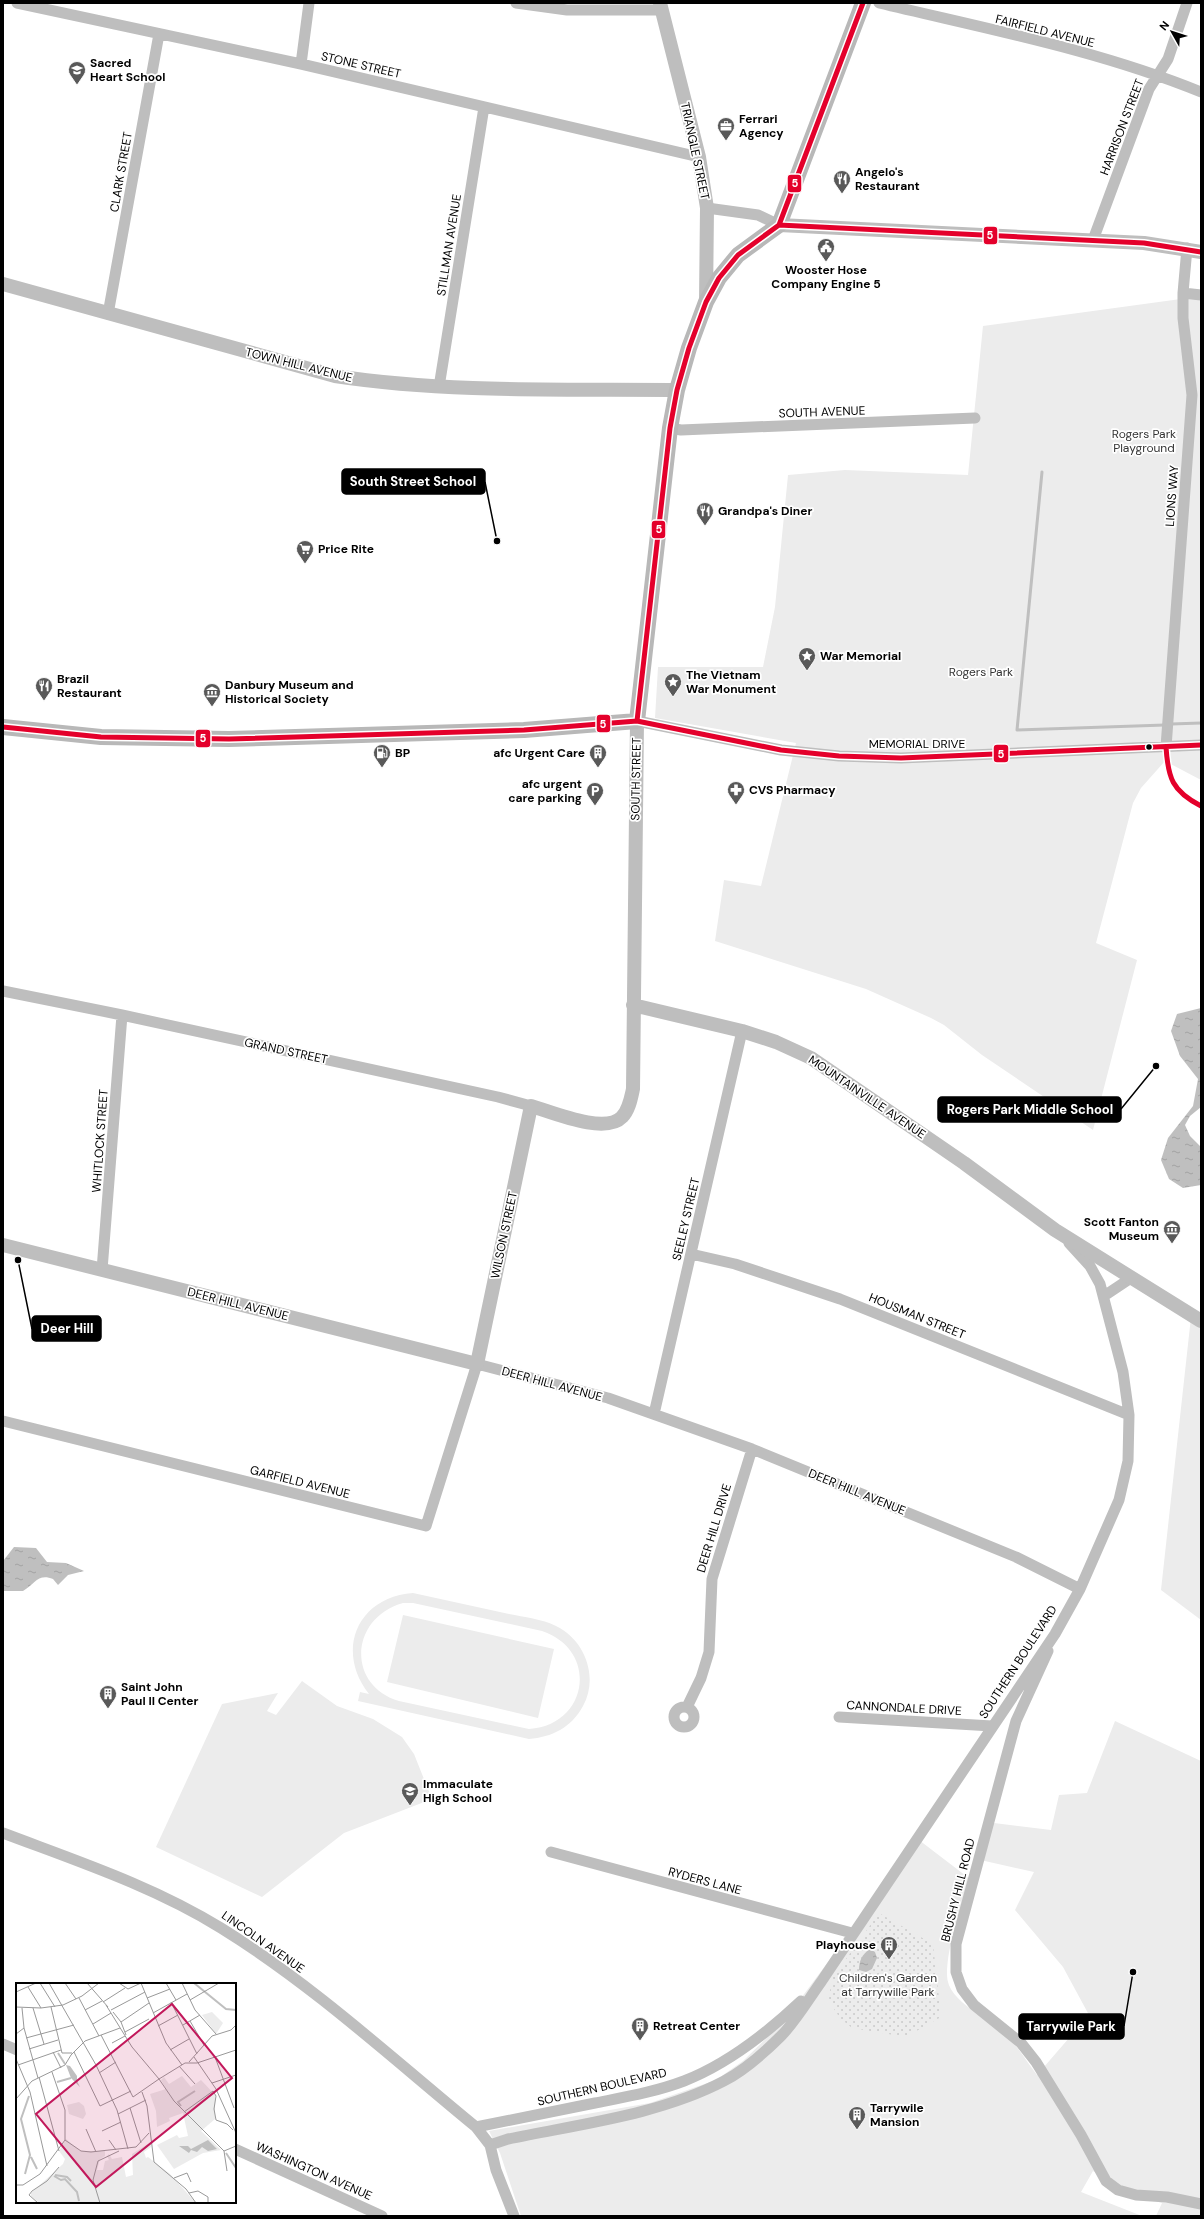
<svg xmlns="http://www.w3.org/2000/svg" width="1204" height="2219" font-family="'DM Sans',sans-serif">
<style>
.park{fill:#ececec;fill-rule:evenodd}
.garden{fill:url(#garden-dots)}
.water{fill:url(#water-ripples)}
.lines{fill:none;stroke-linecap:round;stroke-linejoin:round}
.stream{stroke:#bfbfbf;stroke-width:3}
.minor{stroke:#bebebe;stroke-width:11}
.tertiary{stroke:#bebebe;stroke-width:14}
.secondary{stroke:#b8b8b8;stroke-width:16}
.bus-1-casing{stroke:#fff;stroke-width:8}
.bus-1{stroke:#e4002b;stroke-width:5}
.bus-dot{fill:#000;stroke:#fff;stroke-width:1.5}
.labels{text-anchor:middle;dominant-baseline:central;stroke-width:3.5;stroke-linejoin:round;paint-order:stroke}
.street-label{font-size:12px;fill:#000;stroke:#fff}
.poi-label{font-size:12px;font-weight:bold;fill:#000;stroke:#fff;text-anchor:start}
.park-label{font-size:12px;fill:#333;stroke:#fff}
.inset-river{fill:none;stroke:#bfbfbf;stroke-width:2}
.inset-road{fill:none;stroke:#999;stroke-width:1}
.view{fill:#c2185b;fill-opacity:0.15;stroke:#c2185b;stroke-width:2}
.inset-edge{fill:none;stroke:#000;stroke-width:2}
.leader{fill:none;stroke:#000;stroke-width:1.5}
.callout-dot{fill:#000;stroke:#fff;stroke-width:1.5}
.callout{fill:#000;stroke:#000;stroke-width:1.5}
.callout-label{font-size:13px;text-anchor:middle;font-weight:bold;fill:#fff}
.line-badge{stroke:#fff;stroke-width:1.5}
.badge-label{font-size:11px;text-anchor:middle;font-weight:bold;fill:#fff}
</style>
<defs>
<pattern id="garden-dots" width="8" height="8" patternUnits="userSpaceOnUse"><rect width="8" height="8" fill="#ececec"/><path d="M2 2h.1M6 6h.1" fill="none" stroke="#c9c9c9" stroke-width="1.8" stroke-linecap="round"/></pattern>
<pattern id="water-ripples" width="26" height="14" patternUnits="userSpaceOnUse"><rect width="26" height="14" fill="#bfbfbf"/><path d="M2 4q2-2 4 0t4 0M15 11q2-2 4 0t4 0" fill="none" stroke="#a2a2a2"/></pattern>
</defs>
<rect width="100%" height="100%" fill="#fff"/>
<path class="park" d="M1188 298 1201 299V780L1165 761 1141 788 1133 803 1096 943 1137 960 1093 1130 982 1055 944 1025 931 1018 866 989 715 941 724 880 761 886 796 743 655 718 658 667H763L775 607 788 475 845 470 968 475 983 326Z
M1191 1317 1201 1324V1620L1161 1590Z
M413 1593C445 1600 477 1607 509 1614 524 1617 542 1619 556 1626 585 1640 599 1677 583 1706 571 1728 552 1737 529 1739L358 1701 360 1692 369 1694C335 1651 357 1597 413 1593ZM403 1603H413L542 1631C599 1650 589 1725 529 1729L399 1701C346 1685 350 1618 403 1603Z
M403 1615 554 1649 538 1718 387 1682Z
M302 1681 337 1706 373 1719 402 1737 414 1754 432 1799 344 1833 262 1897 156 1847 222 1704 278 1693 267 1711 276 1715Z
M1115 1721 1201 1761V2216H1156L1162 2203 1131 2194 1093 2171 1081 2192 1142 2216H521L500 2153 489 2131 650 2103 716 2080 743 2061 784 2021 854 1927 915 1837 970 1879C962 1909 947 1943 947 1975 947 2003 991 2018 1006 2034 1018 2047 1027 2062 1037 2075L1089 2015 1063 1967 1015 1910 1034 1872 976 1859 986 1822 1051 1830 1059 1795 1087 1793Z"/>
<path class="garden" d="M879 1913 933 1944 941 2017 906 2037 852 2028 840 2018 828 2000 833 1977Z"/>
<path class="water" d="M1201 1008V1107L1190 1116 1185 1125 1190 1136 1201 1147V1185L1183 1188 1169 1179 1161 1160 1168 1138 1193 1106 1198 1079 1180 1056 1171 1031 1177 1014Z
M14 1547 36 1548 47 1562 66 1563 84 1571 68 1575 58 1585 53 1579C38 1573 35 1584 23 1591H3V1561Z
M870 1949 875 1952 877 1958 872 1969 866 1972 859 1970C859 1961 862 1954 870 1949Z"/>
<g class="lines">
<path class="stream" d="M1042 472 1017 730 1165 725
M1171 724 1201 723"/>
<path class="minor" d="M17 3 301 64 699 157
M516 3 567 10H661
M879 3C987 29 1098 50 1201 92
M301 64 309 3
M707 208 758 215 779 225
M1093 240 1149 89 1168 59 1187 3
M1183 293 1201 295
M108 314 159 34
M439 387 484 107
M670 428 681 430 975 418
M637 721 781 750 839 756 901 758 1201 745
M1166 747 1192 395 1183 318V293L1187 248
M3 991 122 1015 498 1097 531 1106
M691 1254 735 1264 840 1299 1129 1415
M102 1270 122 1015
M1104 1296 1131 1278
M654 1414 742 1031
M3 1421 426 1526 477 1364 608 1398 752 1449 1016 1557 1080 1589
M1048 1651 1016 1721 956 1944V1972L962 1989 974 2005 1021 2043 1036 2062 1081 2135 1106 2181 1118 2190 1136 2195 1167 2197 1201 2204
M687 1707 701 1678 709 1652 712 1579 752 1449
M674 1717a10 10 0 1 1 20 0a10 10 0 1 1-20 0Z
M839 1717 992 1726
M3 1833C77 1861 153 1886 221 1928 313 1985 393 2059 476 2127L490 2145 496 2170 514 2216
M551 1852 852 1933
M3 2044 17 2050
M476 2127C516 2119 556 2111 595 2103 625 2097 655 2092 684 2081 728 2064 767 2033 801 2001
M490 2145 508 2139C579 2124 659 2115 724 2081 745 2070 764 2053 781 2036 796 2021 808 2000 821 1982L1055 1634 1080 1589 1119 1500 1128 1461 1129 1415 1123 1372 1100 1284 1090 1266 1069 1243
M235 2149 382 2216"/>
<path class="tertiary" d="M660 3 699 157 707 208 706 302
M779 225 1144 243 1201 252
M3 284 335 376C448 393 563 389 677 390
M633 1005 742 1031 776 1042 811 1058 964 1163 1055 1230 1201 1321
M3 1245 477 1364 531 1106C552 1112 605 1135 622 1117 629 1110 631 1098 633 1089L637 721"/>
<path class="secondary" d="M3 727 101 737 229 739 524 730 637 721 670 428 677 390 689 348 706 302 719 278 738 255 779 225 863 3"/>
<defs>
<path id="bus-1" d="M779 225 1144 243 1201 252
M637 721 670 428 677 390 689 348 706 302 719 278 738 255 779 225 863 3
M3 727 101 737 229 739 524 730 637 721 781 750 839 756 901 758 1201 745
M1166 747C1168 778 1172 791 1201 806"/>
</defs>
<use href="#bus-1" class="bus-1-casing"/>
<use href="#bus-1" class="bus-1"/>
</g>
<defs>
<symbol id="school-pin" viewBox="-11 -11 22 30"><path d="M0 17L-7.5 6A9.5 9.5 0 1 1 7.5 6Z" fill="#595959" stroke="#fff"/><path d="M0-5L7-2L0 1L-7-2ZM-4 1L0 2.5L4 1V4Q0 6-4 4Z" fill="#fff"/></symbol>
<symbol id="office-pin" viewBox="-11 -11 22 30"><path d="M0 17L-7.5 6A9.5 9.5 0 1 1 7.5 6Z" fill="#595959" stroke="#fff"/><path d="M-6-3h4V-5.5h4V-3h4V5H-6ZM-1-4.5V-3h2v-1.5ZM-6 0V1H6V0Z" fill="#fff"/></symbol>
<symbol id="restaurant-pin" viewBox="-11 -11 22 30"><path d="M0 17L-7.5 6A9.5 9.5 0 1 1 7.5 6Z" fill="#595959" stroke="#fff"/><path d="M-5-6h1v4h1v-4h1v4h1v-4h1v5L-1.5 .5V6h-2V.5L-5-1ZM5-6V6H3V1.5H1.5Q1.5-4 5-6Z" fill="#fff"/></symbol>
<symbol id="civic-pin" viewBox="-11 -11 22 30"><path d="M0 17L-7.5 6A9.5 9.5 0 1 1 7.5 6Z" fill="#595959" stroke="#fff"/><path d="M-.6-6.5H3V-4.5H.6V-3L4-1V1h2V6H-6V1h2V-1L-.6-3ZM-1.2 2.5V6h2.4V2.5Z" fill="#fff"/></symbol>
<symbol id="supermarket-pin" viewBox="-11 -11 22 30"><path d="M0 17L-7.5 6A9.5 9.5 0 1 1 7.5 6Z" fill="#595959" stroke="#fff"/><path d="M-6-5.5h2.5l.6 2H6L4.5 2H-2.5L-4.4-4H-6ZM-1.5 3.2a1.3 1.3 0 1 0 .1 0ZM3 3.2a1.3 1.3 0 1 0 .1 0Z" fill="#fff"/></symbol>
<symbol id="sight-pin" viewBox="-11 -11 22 30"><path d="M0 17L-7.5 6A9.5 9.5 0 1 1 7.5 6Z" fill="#595959" stroke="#fff"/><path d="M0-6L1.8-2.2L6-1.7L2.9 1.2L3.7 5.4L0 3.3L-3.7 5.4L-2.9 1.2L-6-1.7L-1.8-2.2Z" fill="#fff"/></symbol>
<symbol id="museum-pin" viewBox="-11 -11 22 30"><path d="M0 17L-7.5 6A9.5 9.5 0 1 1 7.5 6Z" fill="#595959" stroke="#fff"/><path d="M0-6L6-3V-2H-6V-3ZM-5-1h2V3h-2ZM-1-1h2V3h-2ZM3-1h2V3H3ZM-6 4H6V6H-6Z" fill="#fff"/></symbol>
<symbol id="fuel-pin" viewBox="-11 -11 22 30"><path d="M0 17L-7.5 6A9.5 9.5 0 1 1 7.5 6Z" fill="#595959" stroke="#fff"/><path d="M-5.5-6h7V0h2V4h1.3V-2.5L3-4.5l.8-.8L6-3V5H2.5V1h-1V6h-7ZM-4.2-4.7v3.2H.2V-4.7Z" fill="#fff"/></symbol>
<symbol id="building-pin" viewBox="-11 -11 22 30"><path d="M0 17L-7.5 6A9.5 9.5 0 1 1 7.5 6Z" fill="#595959" stroke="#fff"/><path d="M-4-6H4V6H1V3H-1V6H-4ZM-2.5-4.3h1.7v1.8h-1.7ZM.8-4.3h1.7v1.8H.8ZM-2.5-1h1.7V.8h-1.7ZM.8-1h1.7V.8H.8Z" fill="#fff"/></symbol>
<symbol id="pharmacy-pin" viewBox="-11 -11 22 30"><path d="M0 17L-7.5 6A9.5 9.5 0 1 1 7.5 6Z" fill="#595959" stroke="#fff"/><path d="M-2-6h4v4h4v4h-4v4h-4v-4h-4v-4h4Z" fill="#fff"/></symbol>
<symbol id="parking-pin" viewBox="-11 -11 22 30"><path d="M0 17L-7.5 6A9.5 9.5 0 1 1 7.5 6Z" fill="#595959" stroke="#fff"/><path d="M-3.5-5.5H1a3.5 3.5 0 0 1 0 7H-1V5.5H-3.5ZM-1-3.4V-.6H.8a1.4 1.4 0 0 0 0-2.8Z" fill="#fff"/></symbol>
</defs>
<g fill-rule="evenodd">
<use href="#school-pin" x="67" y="60" width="20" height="27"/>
<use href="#office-pin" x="716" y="116" width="20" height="27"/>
<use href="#restaurant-pin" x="832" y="169" width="20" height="27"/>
<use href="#civic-pin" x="816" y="237" width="20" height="27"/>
<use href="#restaurant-pin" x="695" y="501" width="20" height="27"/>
<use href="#supermarket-pin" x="295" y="539" width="20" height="27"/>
<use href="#sight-pin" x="797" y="646" width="20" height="27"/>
<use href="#sight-pin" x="663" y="672" width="20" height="27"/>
<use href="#restaurant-pin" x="34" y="676" width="20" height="27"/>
<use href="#museum-pin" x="202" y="682" width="20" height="27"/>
<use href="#fuel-pin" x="372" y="743" width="20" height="27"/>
<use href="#building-pin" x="588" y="743" width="20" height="27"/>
<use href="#pharmacy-pin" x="726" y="780" width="20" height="27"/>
<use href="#parking-pin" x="585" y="781" width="20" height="27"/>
<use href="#museum-pin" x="1162" y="1219" width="20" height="27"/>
<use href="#building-pin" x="98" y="1684" width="20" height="27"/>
<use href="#school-pin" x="400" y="1781" width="20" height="27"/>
<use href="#building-pin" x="879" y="1935" width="20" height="27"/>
<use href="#building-pin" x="630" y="2016" width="20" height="27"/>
<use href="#building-pin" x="847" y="2105" width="20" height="27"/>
</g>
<circle class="bus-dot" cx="1149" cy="747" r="3.5"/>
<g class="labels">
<g class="street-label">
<text transform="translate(1045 31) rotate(14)">FAIRFIELD AVENUE</text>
<text transform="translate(361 65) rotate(13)">STONE STREET</text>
<text transform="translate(1122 127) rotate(-69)">HARRISON STREET</text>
<text transform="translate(695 151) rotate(78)">TRIANGLE STREET</text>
<text transform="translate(121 172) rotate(-80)">CLARK STREET</text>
<text transform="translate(449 245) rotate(-81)">STILLMAN AVENUE</text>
<text transform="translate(299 365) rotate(14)">TOWN HILL AVENUE</text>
<text transform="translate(822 412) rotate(-2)">SOUTH AVENUE</text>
<text transform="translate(1172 496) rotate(-86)">LIONS WAY</text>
<text x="917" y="744">MEMORIAL DRIVE</text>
<text transform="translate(636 779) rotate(-89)">SOUTH STREET</text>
<text transform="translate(286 1051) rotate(12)">GRAND STREET</text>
<text transform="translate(867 1097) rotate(34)">MOUNTAINVILLE AVENUE</text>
<text transform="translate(100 1141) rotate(-86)">WHITLOCK STREET</text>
<text transform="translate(686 1219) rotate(-77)">SEELEY STREET</text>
<text transform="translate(504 1235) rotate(-78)">WILSON STREET</text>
<text transform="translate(238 1304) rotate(14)">DEER HILL AVENUE</text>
<text transform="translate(917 1316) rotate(22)">HOUSMAN STREET</text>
<text transform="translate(552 1384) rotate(15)">DEER HILL AVENUE</text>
<text transform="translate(300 1482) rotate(14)">GARFIELD AVENUE</text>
<text transform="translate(857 1492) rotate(22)">DEER HILL AVENUE</text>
<text transform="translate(714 1528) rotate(-73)">DEER HILL DRIVE</text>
<text transform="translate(1018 1662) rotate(-57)">SOUTHERN BOULEVARD</text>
<text transform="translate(904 1708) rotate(3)">CANNONDALE DRIVE</text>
<text transform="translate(705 1881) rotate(15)">RYDERS LANE</text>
<text transform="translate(958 1890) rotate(-76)">BRUSHY HILL ROAD</text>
<text transform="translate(263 1942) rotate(35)">LINCOLN AVENUE</text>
<text transform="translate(602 2087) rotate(-13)">SOUTHERN BOULEVARD</text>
<text transform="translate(314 2171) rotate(24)">WASHINGTON AVENUE</text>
</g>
<g class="poi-label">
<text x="90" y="63">Sacred<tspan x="90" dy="14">Heart School</tspan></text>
<text x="739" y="119">Ferrari<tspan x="739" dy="14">Agency</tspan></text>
<text x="855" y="172">Angelo's<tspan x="855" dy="14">Restaurant</tspan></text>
<text x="826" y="270" text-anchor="middle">Wooster Hose<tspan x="826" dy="14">Company Engine 5</tspan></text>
<text x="718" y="511">Grandpa's Diner</text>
<text x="318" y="549">Price Rite</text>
<text x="820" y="656">War Memorial</text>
<text x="686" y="675">The Vietnam<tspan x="686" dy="14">War Monument</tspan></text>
<text x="57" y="679">Brazil<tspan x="57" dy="14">Restaurant</tspan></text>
<text x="225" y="685">Danbury Museum and<tspan x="225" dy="14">Historical Society</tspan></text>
<text x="395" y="753">BP</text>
<text x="585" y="753" text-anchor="end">afc Urgent Care</text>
<text x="582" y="784" text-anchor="end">afc urgent<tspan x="582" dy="14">care parking</tspan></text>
<text x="749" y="790">CVS Pharmacy</text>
<text x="1159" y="1222" text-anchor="end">Scott Fanton<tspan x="1159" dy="14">Museum</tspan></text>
<text x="121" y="1687">Saint John<tspan x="121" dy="14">Paul II Center</tspan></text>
<text x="423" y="1784">Immaculate<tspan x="423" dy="14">High School</tspan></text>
<text x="876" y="1945" text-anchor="end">Playhouse</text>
<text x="653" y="2026">Retreat Center</text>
<text x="870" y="2108">Tarrywile<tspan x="870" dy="14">Mansion</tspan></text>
</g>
<g class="park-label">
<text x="1144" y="434">Rogers Park<tspan x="1144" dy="14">Playground</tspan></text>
<text x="981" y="672">Rogers Park</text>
<text x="888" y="1978">Children's Garden<tspan x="888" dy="14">at Tarrywille Park</tspan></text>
</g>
</g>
<g transform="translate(16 1983)">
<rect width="220" height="220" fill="#fff"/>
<path d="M196 29 207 40 200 51 186 32Z" fill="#ececec"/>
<path d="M166 93 175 104 185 97 199 112V136L185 148 205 167 187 170 158 186 141 162 161 152 163 155 172 153 167 130 153 135 154 138 141 144 140 128 134 111 150 106 145 97 148 94 153 101ZM63 119 68 123 70 131 67 136 53 131 51 122ZM50 156 64 168H89V173L84 176 81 187H87L89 178 93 177 91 173 93 171 96 176 106 174 110 194 117 192 116 171 135 159V164L128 169 130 175 132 174 154 191 180 220H23L15 213V210L47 181 49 176 43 168Z" fill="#ececec"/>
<path d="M50 82 54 83 61 93V98L64 104 55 95ZM192 157 201 166 192 168 186 164 181 169 175 167 173 170 163 163H172L175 166Z" fill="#bfbfbf"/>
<path class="inset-river" d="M178 0 210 26 220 27M42 70 49 81M41 99 55 95M165 123 162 119 179 108M210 170 220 185M15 174 21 186M9 191 14 172 5 136 13 113M39 192 51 194 55 198M38 193 45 197 49 196 61 209 63 218"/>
<path class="inset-road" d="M24 0 39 24M33 0 80 82 101 127 112 166M49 0 60 16M71 0 92 24M103 0 112 6 125 0M125 0 150 60 166 82M150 0 160 17M166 0 179 27 200 51M12 4 25 25M0 9 20 0M63 15 83 53M131 15 154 6M174 17 203 0M87 19 109 5M155 19 181 71M90 22 116 64 143 96 169 80H181L220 67M0 24 25 25 47 22 66 13 83 0M35 24 46 70H56M17 25 28 61M69 27 86 18M95 27 129 9M97 29 105 39 110 52M137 30 171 11M174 38 188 62M105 39 133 20M77 41 95 30M167 42 184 32M142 43 162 32M8 45 22 95M109 49 133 36M0 51 8 45 6 25M85 52 117 114 143 96 158 118 208 168M10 55 58 42M96 60 109 53M13 66 42 57M154 67 173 56M37 69 45 85M58 69 84 123 115 108M178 74 200 106 220 150M199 74 218 125M0 76 14 109 31 183M173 79 196 53 215 47 220 42M2 82 45 67M163 83 179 101M83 90 100 79M23 94 43 168M196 100 220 92M197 108 200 113 198 126 200 137 211 141 217 147M126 109 131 123 138 179 170 206 180 220M0 116 16 98 49 82 55 72 69 58 104 45M114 125 125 160M168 129 197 108M102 131 130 117M70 146 80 169M86 148 105 139M49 157 65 168 75 169 120 164 133 150M93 157 100 167M208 168 211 188M208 168 220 163M158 195 171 190 175 199M0 202H7L24 191 49 157V127L36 89M16 208 31 198 43 184M16 208 13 212 22 220M173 210 182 208 192 214V220M84 220 77 197 82 178 103 168"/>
<path class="view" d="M156 21 216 95 80 204 20 131Z"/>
<rect width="220" height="220" class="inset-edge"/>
</g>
<path class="leader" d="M497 541L485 482M1156 1066L1121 1109M18 1260L32 1329M1133 1972L1124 2026"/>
<g class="callout-dot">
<circle cx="497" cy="541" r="4"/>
<circle cx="1156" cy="1066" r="4"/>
<circle cx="18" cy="1260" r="4"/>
<circle cx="1133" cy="1972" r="4"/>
</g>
<g class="callout">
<rect x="342" y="469" width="143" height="25" rx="4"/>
<rect x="938" y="1097" width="183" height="25" rx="4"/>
<rect x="32" y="1316" width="69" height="25" rx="4"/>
<rect x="1019" y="2014" width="105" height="25" rx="4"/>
</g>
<g class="callout-label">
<text x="413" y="486">South Street School</text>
<text x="1030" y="1114">Rogers Park Middle School</text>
<text x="67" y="1333">Deer Hill</text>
<text x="1071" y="2031">Tarrywile Park</text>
</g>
<g class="line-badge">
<rect x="787" y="174" width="15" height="19" rx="4" fill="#e4002b"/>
<rect x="983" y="226" width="15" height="19" rx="4" fill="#e4002b"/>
<rect x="651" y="520" width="15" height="19" rx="4" fill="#e4002b"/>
<rect x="596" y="714" width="15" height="19" rx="4" fill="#e4002b"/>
<rect x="195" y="729" width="16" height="19" rx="4" fill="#e4002b"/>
<rect x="993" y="744" width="16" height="19" rx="4" fill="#e4002b"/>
</g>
<g class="badge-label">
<text x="795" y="187">5</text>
<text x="990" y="239">5</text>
<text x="659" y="533">5</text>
<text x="603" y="728">5</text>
<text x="203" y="742">5</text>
<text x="1001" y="758">5</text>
</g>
<rect width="1204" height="2219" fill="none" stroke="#000000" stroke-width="8"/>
<g transform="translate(1172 32) rotate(309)" stroke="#ffffff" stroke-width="3" paint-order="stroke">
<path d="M0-3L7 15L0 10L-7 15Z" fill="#000000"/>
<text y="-6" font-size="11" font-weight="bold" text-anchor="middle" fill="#000000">N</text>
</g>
</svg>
